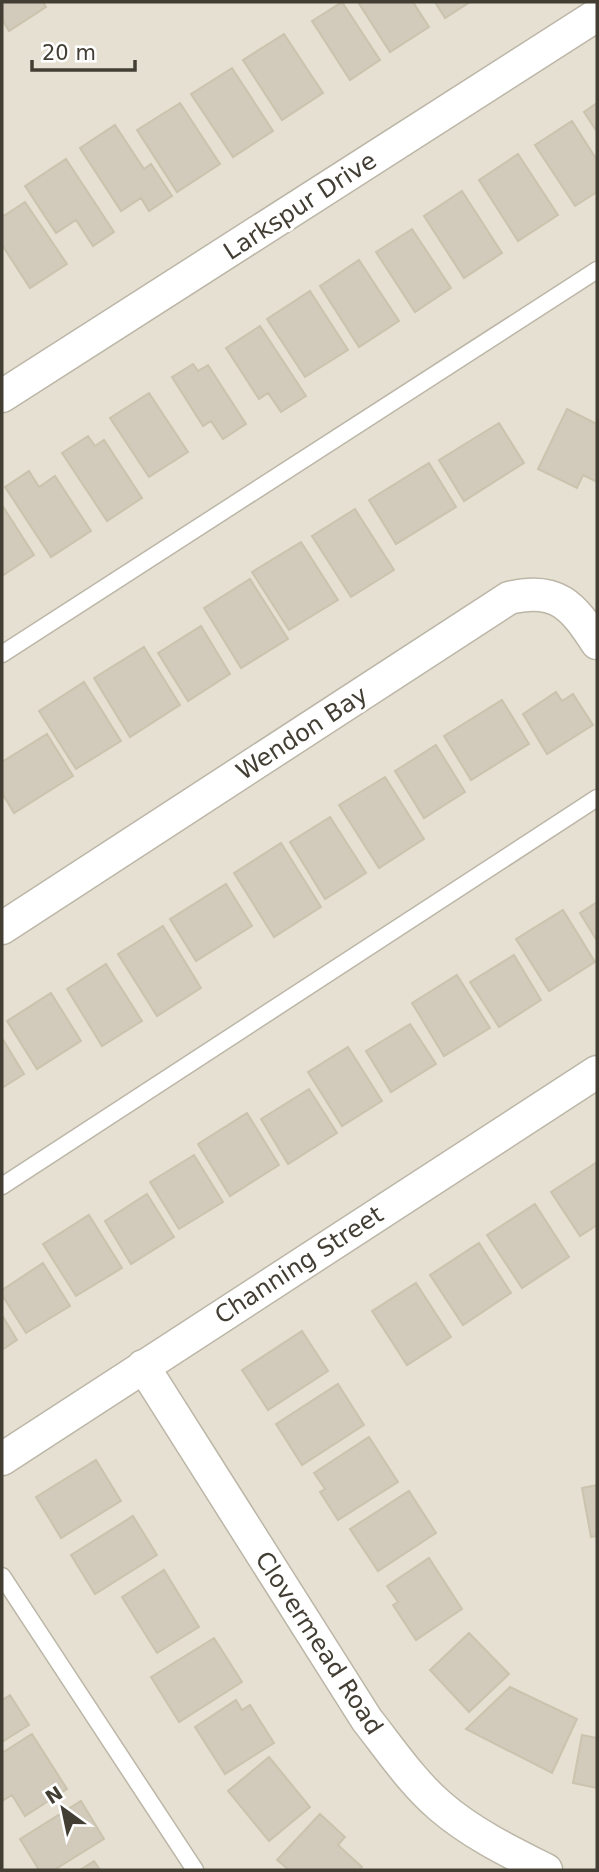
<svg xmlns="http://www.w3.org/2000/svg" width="599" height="1872" font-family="'DejaVu Sans',sans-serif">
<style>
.residential{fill:#e5e0d2}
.building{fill:#d2caba;stroke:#ccc3ae;stroke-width:2}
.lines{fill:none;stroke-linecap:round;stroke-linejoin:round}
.lane-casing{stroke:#bcb6a7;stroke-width:19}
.street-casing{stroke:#bcb6a7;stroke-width:35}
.lane{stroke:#fff;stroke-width:16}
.street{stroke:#fff;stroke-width:32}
.labels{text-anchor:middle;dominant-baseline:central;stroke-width:6;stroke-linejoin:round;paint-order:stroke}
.street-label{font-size:24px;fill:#433e34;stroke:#fff}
</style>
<rect width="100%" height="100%" fill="#f1eee4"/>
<path class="residential" d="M2 2H597V1870H2Z"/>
<path class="building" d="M2 2H43L46 7 9 31 2 19Z
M342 2 380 60 350 80 312 21Z
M358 2H413L429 27 390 52Z
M435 2H470L445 18Z
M284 34 323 93 282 120 243 60Z
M232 68 273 131 233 157 191 94Z
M180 103 220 164 177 192 137 130Z
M597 103V132L584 112Z
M572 121 597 160V192L575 206 535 145Z
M115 125 144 169 151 164 172 196 149 211 141 198 121 211 80 148Z
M518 154 558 215 518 241 479 180Z
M66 159 114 232 93 246 76 220 56 233 25 186Z
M462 191 502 253 464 278 424 216Z
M25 202 67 264 30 288 2 245V217Z
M412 229 451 288 415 312 376 252Z
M359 260 399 321 359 347 320 286Z
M310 291 348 350 305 377 267 319Z
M260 326 306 396 281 412 268 393 259 399 226 348Z
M193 364 198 371 208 365 246 424 223 439 211 421 203 426 172 377Z
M149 393 188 452 149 477 110 418Z
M567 409 597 424V482L583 475 577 488 538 469Z
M499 423 524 463 464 501 439 460Z
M88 436 95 446 104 440 142 498 107 521 62 453Z
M429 463 456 507 396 544 369 500Z
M29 471 39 487 55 476 91 531 51 557 5 487Z
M2 505 34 555 2 576Z
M355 509 394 570 351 597 312 536Z
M301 542 338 600 289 630 252 572Z
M250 579 288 639 241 668 204 608Z
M201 626 230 674 188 701 158 653Z
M144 647 180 705 130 737 94 678Z
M84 682 121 741 76 769 39 711Z
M556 692 562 701 573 694 593 725 547 754 523 714Z
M502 700 529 744 471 780 444 736Z
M47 734 73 776 14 813 2 793V762Z
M436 745 465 792 424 818 395 771Z
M385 777 424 839 379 868 339 805Z
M330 817 366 873 325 899 290 842Z
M281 843 321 907 274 937 234 873Z
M226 884 252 926 196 961 170 919Z
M597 902V941L580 913Z
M563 910 595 962 549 991 516 939Z
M163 926 201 988 157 1016 118 954Z
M514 955 541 1000 499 1027 470 982Z
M106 964 142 1021 102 1046 67 989Z
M457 975 490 1028 444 1056 412 1003Z
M51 993 81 1041 37 1069 7 1021Z
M410 1024 436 1064 391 1092 366 1051Z
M2 1038 24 1074 2 1088Z
M348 1047 382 1101 342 1126 308 1072Z
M309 1089 337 1133 288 1164 261 1119Z
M247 1113 279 1165 230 1196 198 1144Z
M194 1155 223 1202 179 1229 150 1182Z
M597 1162V1225L580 1236 551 1192Z
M147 1194 174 1237 131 1264 105 1221Z
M535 1204 569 1257 522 1288 487 1235Z
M89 1215 122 1268 76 1296 43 1244Z
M479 1243 511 1293 463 1325 430 1275Z
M43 1263 70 1306 26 1333 2 1295V1290Z
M416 1283 451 1337 407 1365 372 1311Z
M2 1315 17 1340 2 1350Z
M302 1331 328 1371 268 1410 242 1370Z
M338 1384 364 1425 302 1465 276 1424Z
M369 1437 398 1482 338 1520 320 1492 325 1489 314 1473Z
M96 1460 121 1501 61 1538 36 1497Z
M597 1485V1536L591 1537 582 1488Z
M409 1491 436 1533 378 1571 350 1529Z
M133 1516 157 1555 95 1594 71 1555Z
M429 1558 462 1609 416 1640 393 1605 398 1602 387 1586Z
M164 1570 199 1627 157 1653 122 1597Z
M469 1633 509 1674 469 1712 430 1670Z
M214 1638 242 1682 179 1722 151 1677Z
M510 1687 577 1719 552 1773 466 1729Z
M10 1695 29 1725 2 1742V1700Z
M236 1700 242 1710 250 1705 274 1743 225 1774 195 1727Z
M32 1734 67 1789 25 1816 12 1795 2 1801V1753Z
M582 1735 597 1738V1788L573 1783Z
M269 1757 310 1807 269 1841 228 1791Z
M81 1801 104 1839 54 1870H39L20 1839Z
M320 1814 345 1837 338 1845 362 1867 359 1870H289L277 1860Z
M94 1861 100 1870H80Z"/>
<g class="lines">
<defs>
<path id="lane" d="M2 654 597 270
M2 1186 597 798
M2 1576 195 1870"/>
<path id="street" d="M2 396 597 15
M2 928 509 598C557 586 573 606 597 643
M143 1366 367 1720C390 1749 412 1782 440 1806 471 1833 510 1852 546 1870
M2 1459 597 1072"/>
</defs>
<use href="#lane" class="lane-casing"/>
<use href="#street" class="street-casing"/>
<use href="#lane" class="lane"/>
<use href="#street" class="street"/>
</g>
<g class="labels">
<g class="street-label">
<text transform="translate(300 206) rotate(-33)">Larkspur Drive</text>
<text transform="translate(302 733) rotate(-33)">Wendon Bay</text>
<text transform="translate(299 1265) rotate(-33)">Channing Street</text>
<text transform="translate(319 1643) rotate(57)">Clovermead Road</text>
</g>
</g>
<rect width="599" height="1872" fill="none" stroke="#433e34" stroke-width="7"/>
<g transform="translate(63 1809) rotate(327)" stroke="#ffffff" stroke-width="5" paint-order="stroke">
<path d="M0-5L12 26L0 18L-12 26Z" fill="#433e34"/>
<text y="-10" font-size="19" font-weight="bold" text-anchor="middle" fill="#433e34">N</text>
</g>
<path d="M32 60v10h103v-10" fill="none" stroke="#433e34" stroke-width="3.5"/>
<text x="42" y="60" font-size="21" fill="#433e34" stroke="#ffffff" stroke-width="5" paint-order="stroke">20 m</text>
</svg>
